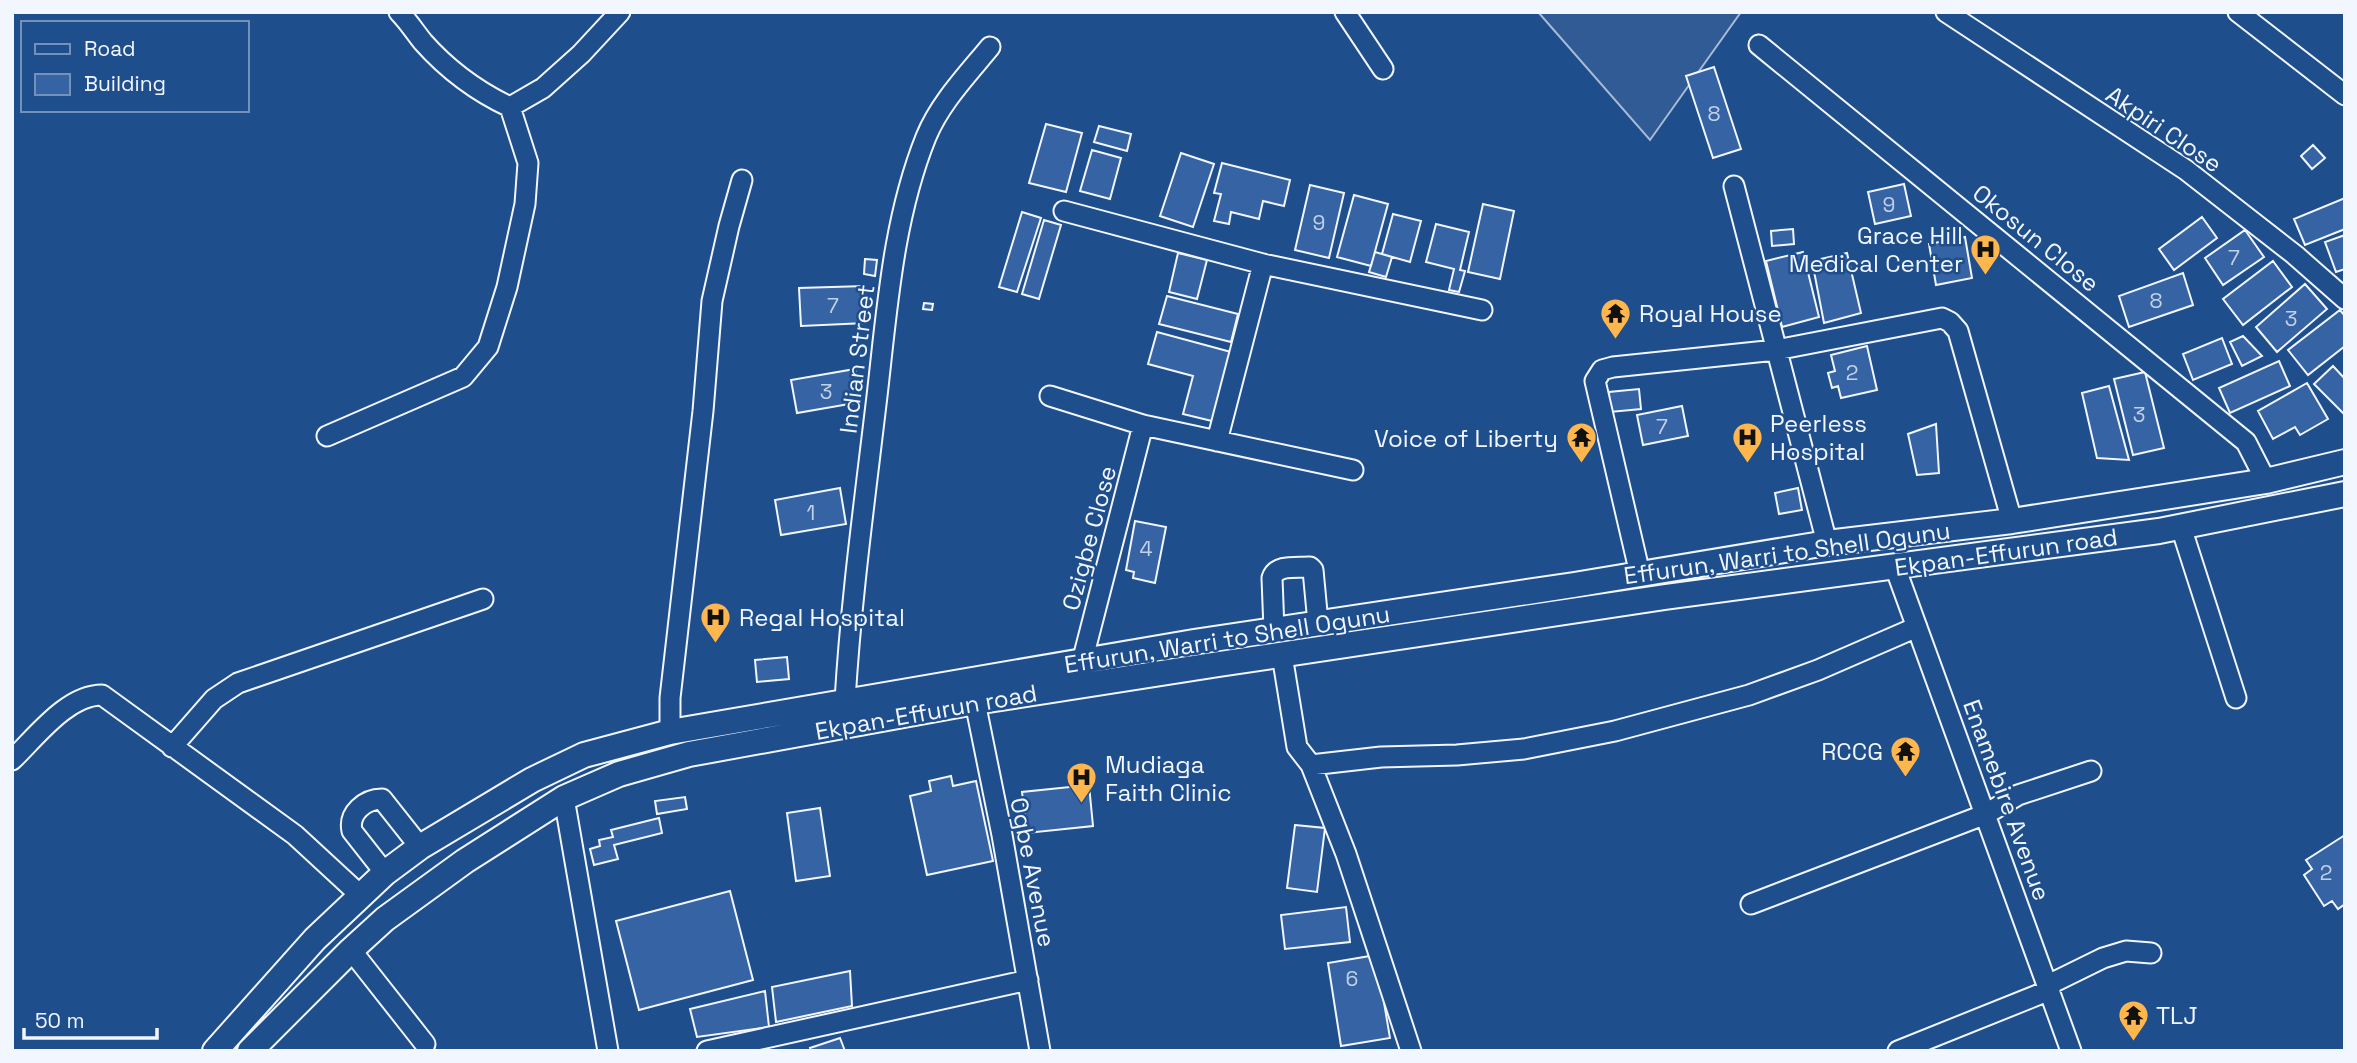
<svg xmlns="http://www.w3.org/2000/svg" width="2357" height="1063" font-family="'Space Grotesk',sans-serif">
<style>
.built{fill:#305b95;stroke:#a8bbd7;stroke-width:2}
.building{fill:#3563a3;stroke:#f2f6ff;stroke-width:2}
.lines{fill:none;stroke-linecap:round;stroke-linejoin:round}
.minor-casing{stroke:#f2f6ff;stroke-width:23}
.major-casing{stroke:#f2f6ff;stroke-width:28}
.minor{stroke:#1f4e8c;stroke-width:19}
.major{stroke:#1f4e8c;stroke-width:24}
.labels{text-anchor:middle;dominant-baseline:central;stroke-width:5;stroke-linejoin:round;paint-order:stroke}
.number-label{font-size:21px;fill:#c3d1e8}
.street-label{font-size:24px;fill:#f2f6ff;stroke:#1f4e8c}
.poi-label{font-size:24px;fill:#f2f6ff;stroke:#1f4e8c;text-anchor:start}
</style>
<rect width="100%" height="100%" fill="#1f4e8c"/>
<path class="built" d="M1538 12H1741L1650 140Z"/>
<path class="building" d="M1714 67 1741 149 1713 158 1686 76Z
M1046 124 1082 133 1066 192 1029 183Z
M1099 126 1131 134 1127 151 1094 142Z
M2313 145 2325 158 2312 169 2301 156Z
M1092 150 1121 158 1110 199 1080 191Z
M1181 153 1214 164 1193 227 1160 216Z
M1222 163 1290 180 1284 206 1263 201 1259 219 1231 212 1229 224 1214 221 1221 194 1214 193Z
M1904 184 1911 216 1875 224 1868 192Z
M1310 185 1344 193 1329 258 1295 250Z
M1354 195 1388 204 1371 266 1337 257Z
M2345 198V229L2305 245 2294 219Z
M1483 204 1514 211 1500 279 1468 272Z
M1022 212 1041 218 1017 292 999 287Z
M1393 214 1421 221 1410 262 1382 254Z
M2202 217 2217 238 2174 270 2159 249Z
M1044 220 1061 225 1039 299 1022 294Z
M1436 224 1469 232 1460 270 1465 271 1459 292 1449 290 1454 269 1426 262Z
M1793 229 1794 244 1772 246 1771 231Z
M2245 230 2264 257 2223 285 2205 258Z
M2345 235V269L2336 272 2325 242Z
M1965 237 1972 278 1936 285 1929 244Z
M1375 252 1392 257 1386 277 1369 272Z
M1803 252 1819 317 1782 327 1766 261Z
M1178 253 1207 260 1197 299 1169 292Z
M1847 253 1861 313 1824 323 1812 261Z
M865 259 877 260 875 276 864 274Z
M2273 261 2292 287 2243 325 2223 299Z
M2183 273 2193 305 2129 327 2119 296Z
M2305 284 2327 309 2277 352 2256 327Z
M865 286 866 323 801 326 799 288Z
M1167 296 1238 314 1231 342 1159 324Z
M924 303 933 304 932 310 923 309Z
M2340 310 2345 316V346L2308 375 2288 350Z
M1157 332 1231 352 1212 421 1183 414 1193 376 1148 364Z
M2243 336 2262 356 2242 366 2230 342Z
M2222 338 2232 364 2193 380 2183 354Z
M1867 346 1877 390 1841 398 1838 386 1832 388 1828 373 1835 371 1831 355Z
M2279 361 2290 386 2230 413 2219 388Z
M2333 366 2345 379V415L2314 384Z
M855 369 861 402 797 413 791 380Z
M2145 372 2164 448 2133 455 2114 379Z
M2307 383 2328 419 2300 435 2295 427 2273 439 2258 411Z
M2109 386 2129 460 2097 458 2082 393Z
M1639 389 1641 409 1610 412 1609 392Z
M1682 406 1688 436 1643 445 1637 415Z
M1936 424 1939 473 1917 475 1908 434Z
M840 488 846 524 781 535 775 500Z
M1798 488 1802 510 1779 514 1775 493Z
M1135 521 1166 527 1155 583 1133 578 1134 572 1126 570Z
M787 657 789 679 757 682 755 660Z
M951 776 953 786 976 781 993 861 927 875 910 796 931 791 929 781Z
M1089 785 1093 826 1027 833 1022 792Z
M685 797 687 809 657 814 655 801Z
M820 808 830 876 796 881 787 813Z
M659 818 662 833 614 845 618 859 594 865 590 849 600 846 599 840 613 837 611 830Z
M1295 825 1325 828 1317 892 1287 888Z
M2345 835V904L2338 909 2332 901 2324 906 2304 875 2312 869 2306 860Z
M730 891 753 980 639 1010 616 921Z
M1346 907 1350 942 1285 949 1281 915Z
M1376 955 1390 1038 1341 1046 1328 963Z
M850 971 852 1006 776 1022 772 987Z
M765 991 769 1027 697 1037 690 1009Z
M840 1038 845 1051H811L810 1048Z"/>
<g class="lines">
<defs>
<path id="minor" d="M399 12C408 21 415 32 423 42 447 69 478 92 510 107L543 88 581 54 620 12
M1345 12 1383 69
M1946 12 2186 170 2295 255 2345 299
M2238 12 2345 95
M1759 45 2246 442 2266 481
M1734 186 1827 543
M1064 211 1263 264 1482 310
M1050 396 1143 425 1353 470
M327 436 463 377 488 347 507 287 525 204 528 163 510 107
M1217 441 1263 264
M2181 527 2236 698
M1895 567 2071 1051
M1640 574 1595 381 1602 370 1613 367 1776 350 1942 318 1950 322 1958 331 2012 521
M1274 630 1272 578C1276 564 1297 568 1310 567L1313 570 1318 623
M1282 655 1297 747 1311 765 1346 854 1411 1051
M1082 662 1143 425
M845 701C851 599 865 498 877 396 887 310 893 219 926 137 940 103 967 75 990 47
M975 702 1002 835 1040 1051
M670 732V698L703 411 712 301 729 226 742 180
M172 747 214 699 238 683 483 599
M12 760C36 737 67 695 102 695L295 835 360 895
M1311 765 1381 757 1457 755 1524 749 1615 731 1749 695 1818 670 1917 627
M564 798 608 1051
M385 873 352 831C348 813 365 799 382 799L420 847
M1751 904 1986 814 2018 795 2091 771
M351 950 425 1044
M2048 985 2103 958 2126 951 2151 953
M707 1051 1028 980
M1898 1051 2050 990"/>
<path id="major" d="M215 1051 315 939 385 873 420 847 532 780 584 755 670 732 1194 642 1574 585 1827 543 2012 521 2266 481 2345 462
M250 1051 351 950 385 919 465 861 564 798 619 774 689 754 975 702 1219 664 1665 597 2159 531 2345 494"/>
</defs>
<use href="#minor" class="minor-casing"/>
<use href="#major" class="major-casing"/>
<use href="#minor" class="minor"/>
<use href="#major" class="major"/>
</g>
<defs>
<symbol id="hospital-pin" viewBox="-11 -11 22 30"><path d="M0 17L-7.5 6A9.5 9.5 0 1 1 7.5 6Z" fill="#ffb74d" stroke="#1f4e8c"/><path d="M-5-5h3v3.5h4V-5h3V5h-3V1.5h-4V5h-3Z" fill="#111"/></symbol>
<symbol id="temple-pin" viewBox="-11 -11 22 30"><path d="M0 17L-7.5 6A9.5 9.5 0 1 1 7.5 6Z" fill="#ffb74d" stroke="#1f4e8c"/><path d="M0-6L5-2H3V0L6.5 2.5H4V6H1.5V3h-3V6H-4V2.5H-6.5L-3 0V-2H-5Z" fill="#111"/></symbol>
</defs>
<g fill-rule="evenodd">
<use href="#hospital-pin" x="1968" y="232" width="35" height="47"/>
<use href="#temple-pin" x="1598" y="296" width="35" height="47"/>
<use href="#hospital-pin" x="1730" y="420" width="35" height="47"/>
<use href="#temple-pin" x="1564" y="420" width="35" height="47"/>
<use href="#hospital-pin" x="698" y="600" width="35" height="47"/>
<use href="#temple-pin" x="1888" y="734" width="35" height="47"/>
<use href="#hospital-pin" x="1064" y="760" width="35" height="47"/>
<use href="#temple-pin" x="2116" y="998" width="35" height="47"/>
</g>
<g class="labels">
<g class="number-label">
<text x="1714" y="113">8</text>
<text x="1889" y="204">9</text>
<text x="1319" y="222">9</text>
<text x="2234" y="257">7</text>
<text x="2156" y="300">8</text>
<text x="833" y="305">7</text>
<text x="2291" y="318">3</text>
<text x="1852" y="372">2</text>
<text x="826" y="391">3</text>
<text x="2139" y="414">3</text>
<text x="1662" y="426">7</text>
<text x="811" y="512">1</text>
<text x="1146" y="548">4</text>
<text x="2326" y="872">2</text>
<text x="1352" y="978">6</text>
</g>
<g class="street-label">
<text transform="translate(2164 129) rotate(34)">Akpiri Close</text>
<text transform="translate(2036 238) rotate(39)">Okosun Close</text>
<text transform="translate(857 359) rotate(-83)">Indian Street</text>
<text transform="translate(1089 538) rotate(-75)">Ozigbe Close</text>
<text transform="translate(2006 552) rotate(-8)">Ekpan-Effurun road</text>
<text transform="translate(1787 553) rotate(-8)">Effurun, Warri to Shell Ogunu</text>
<text transform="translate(1227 639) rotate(-9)">Effurun, Warri to Shell Ogunu</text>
<text transform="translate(926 712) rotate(-10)">Ekpan-Effurun road</text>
<text transform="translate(2007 800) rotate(70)">Enamebire Avenue</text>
<text transform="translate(1033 872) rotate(79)">Ogbe Avenue</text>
</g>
<g class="poi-label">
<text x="1963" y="235" text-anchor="end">Grace Hill<tspan x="1963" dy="28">Medical Center</tspan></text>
<text x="1639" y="313">Royal House</text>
<text x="1770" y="423">Peerless<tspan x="1770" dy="28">Hospital</tspan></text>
<text x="1558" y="438" text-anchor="end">Voice of Liberty</text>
<text x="739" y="617">Regal Hospital</text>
<text x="1883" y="751" text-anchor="end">RCCG</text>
<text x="1105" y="764">Mudiaga<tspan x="1105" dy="28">Faith Clinic</tspan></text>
<text x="2156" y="1015">TLJ</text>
</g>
</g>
<rect width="2357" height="1063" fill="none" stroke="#f2f6ff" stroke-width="28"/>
<rect x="21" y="21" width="228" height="91" fill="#1f4e8c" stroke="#7391ba" stroke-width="2"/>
<rect x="35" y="44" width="35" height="10" fill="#1f4e8c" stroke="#7391ba" stroke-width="2"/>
<text x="84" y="56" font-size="21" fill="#f2f6ff">Road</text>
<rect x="35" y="74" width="35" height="21" fill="#3563a3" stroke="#7391ba" stroke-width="2"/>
<text x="84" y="91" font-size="21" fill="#f2f6ff">Building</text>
<path d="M24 1028v10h133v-10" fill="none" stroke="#f2f6ff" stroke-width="3.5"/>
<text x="35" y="1028" font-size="21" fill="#f2f6ff" stroke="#1f4e8c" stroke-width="5" paint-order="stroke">50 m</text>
</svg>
